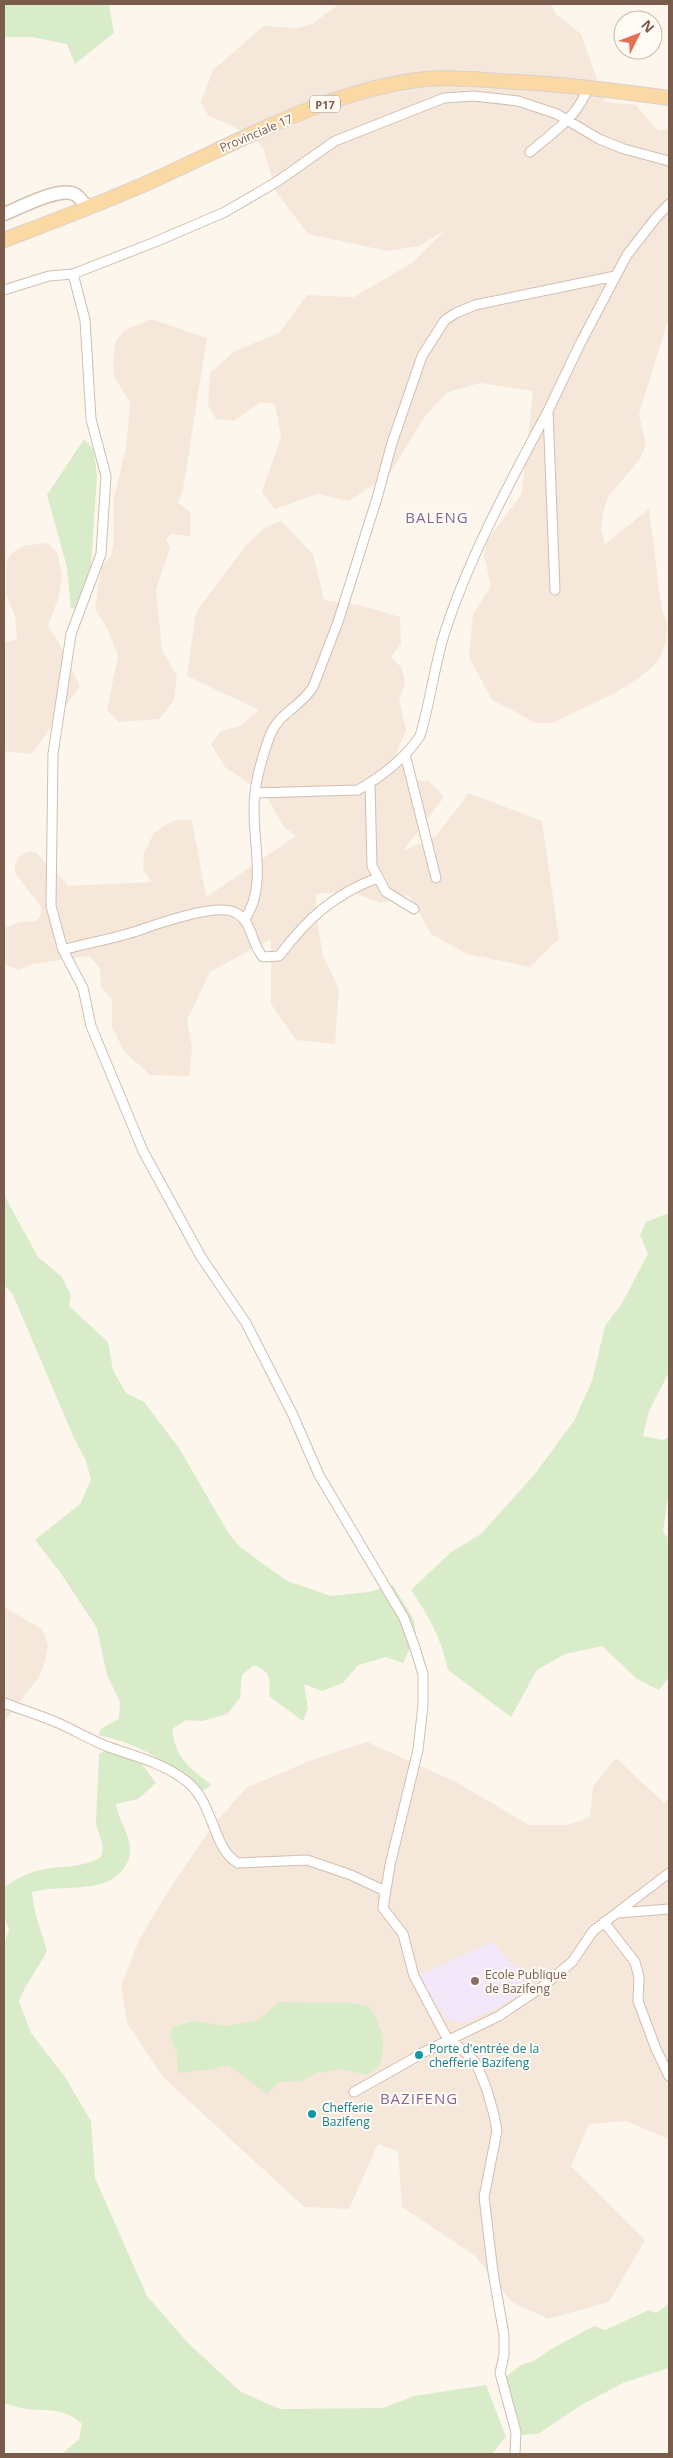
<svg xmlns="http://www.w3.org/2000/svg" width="673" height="2458" font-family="'Open Sans',sans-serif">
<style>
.residential{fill:#f5e8da}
.education{fill:#f3e8fa}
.green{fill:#d8ecc9}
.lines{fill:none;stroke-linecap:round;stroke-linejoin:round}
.street-casing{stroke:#d1beb0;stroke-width:11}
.secondary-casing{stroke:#d6c0b0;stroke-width:15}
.primary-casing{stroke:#dad1cd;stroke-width:16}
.street{stroke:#fff;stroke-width:9}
.secondary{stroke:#fff;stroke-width:12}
.primary{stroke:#fbd9a5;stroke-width:14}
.education-dot{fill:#8d6e63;stroke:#fffaf3;stroke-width:2}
.culture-dot{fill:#0f9aa8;stroke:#fffaf3;stroke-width:2}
.labels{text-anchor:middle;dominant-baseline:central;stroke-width:4;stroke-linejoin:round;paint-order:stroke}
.shield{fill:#fffaf3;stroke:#a28b7f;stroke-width:1}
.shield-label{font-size:11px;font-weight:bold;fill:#7a5c4d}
.street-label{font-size:12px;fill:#7a5c4d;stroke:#fffaf3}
.education-label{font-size:12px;fill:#785e54;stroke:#fffaf3;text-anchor:start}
.culture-label{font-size:12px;fill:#0d838f;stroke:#fffaf3;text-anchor:start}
.quarter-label{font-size:15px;letter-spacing:1px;fill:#846695;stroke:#fffaf3}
</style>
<rect width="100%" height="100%" fill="#fdf6ec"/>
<path class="residential" d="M339 4H551L556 14 581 34 605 102 636 105 658 131 669 128V317L639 414 646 445 640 459 608 497 603 513 601 529 605 544 649 509 662 610 668 626 665 645 658 661 643 675 615 693 552 723H536L492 700 469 657 473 614 491 586 484 555 487 541 522 493 533 391 480 383 448 392 425 416 389 475 349 501 317 494 275 509 262 492 281 437 275 404 260 402 234 421 216 419 208 405 210 373 235 351 279 333 307 295 354 297 412 263 444 231 419 246 387 251 308 234 276 192 263 148 253 136 208 115 201 102 213 70 264 26 297 28 312 24Z
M151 319 207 338 183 489 178 503 190 512V536L171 534 166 539 170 548 156 589 162 650 177 676 174 700 159 719 119 722 107 710 118 656 108 630 95 609 101 568 111 556 114 540V497L126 448 130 403 114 376 113 360 116 341 125 330Z
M281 521 313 554 324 600 359 605 400 617 401 644 391 657 402 668 405 684 399 699 406 730 396 754 417 780 429 781 444 797 403 851 436 836 469 793 542 821 559 939 530 967 467 954 431 934 409 895 381 903 348 891 316 894 317 920 323 956 339 989 335 1044 296 1040 271 1004V939L210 972 187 1020 192 1048 189 1076 150 1075 124 1051 112 1027V1000L101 987 100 968 89 956 33 964 19 970 4 964V928L20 922 36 921 41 915V907L15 873V865L19 857 27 852H35L69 886 152 882 143 870 144 853 154 833 167 824 176 820H192L206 897 296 836 284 827 265 794 225 767 211 744 221 731 240 726 259 710 187 676 196 612 246 545 266 527Z
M47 543 57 552 62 576 59 596 48 626 61 646 80 686 32 754 4 751V643L17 639 15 616 6 594 7 561 12 553 22 546Z
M4 1607 42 1629 48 1645 45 1661 39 1677 4 1722Z
M367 1742 454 1781 529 1825H568L590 1817 593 1786 616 1758 664 1803 669 1798V2139L626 2121 589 2124 571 2166 645 2240 609 2302 548 2319 512 2302 475 2256 402 2207 398 2151 378 2144 349 2209 304 2207 162 2076 127 2023 121 1986 139 1940 170 1888 214 1824 246 1788 309 1761Z"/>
<path class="education" d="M492 1942 532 1986 499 2007 463 2023 445 2018 419 1975Z"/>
<path class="green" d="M4 4H109L114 33 75 64 67 44 32 37H4Z
M84 439 94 450 97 477 90 580 81 607 71 609 67 567 47 495Z
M4 1195 38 1257 62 1277 71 1296 69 1306 108 1342 113 1370 126 1393 144 1402 179 1448 229 1534 240 1547 287 1581 331 1596 369 1592 393 1585 414 1620 416 1634 403 1663 386 1657 358 1665 343 1683 322 1691 304 1684 308 1708 303 1721 269 1696C271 1679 270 1671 254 1665L242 1675 240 1698 227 1714 203 1721 186 1720 172 1729C176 1759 189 1768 212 1785L204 1790 195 1792C172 1761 136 1743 98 1735L102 1728 119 1719 120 1702 107 1675 97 1628 60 1572 35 1540 80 1504 91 1480 86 1461 74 1438 13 1295 4 1285Z
M669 1213V1372L649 1411 643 1436 663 1440 669 1437V1489L663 1532 669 1539V1677L659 1690 637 1679 602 1646 565 1654 537 1670 511 1717 448 1670C442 1640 428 1614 411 1590L450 1553 481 1534 534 1475 574 1421 592 1381 605 1326 622 1303 648 1254 640 1235 646 1222Z
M106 1750 140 1762 156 1783 138 1799 116 1804C118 1821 131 1834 130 1852 130 1866 114 1881 101 1884 78 1890 55 1886 32 1892L35 1912 47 1951C38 1969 26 1983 19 2001L31 2033 65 2077 91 2121 95 2178 147 2296 188 2343 241 2392 280 2409 383 2408 414 2396 486 2385 506 2437 492 2454H62L79 2439 82 2424C62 2406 50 2412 27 2409 19 2408 11 2405 4 2403V1943L9 1930 4 1916V1887C15 1880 27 1873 40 1870 62 1865 81 1869 101 1857L103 1846 96 1824 99 1754Z
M279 2002 352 2003 369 2007C380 2023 388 2045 379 2065 377 2069 371 2072 367 2075L341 2069 317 2073 300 2081 279 2082 267 2094 228 2065 214 2069 178 2073 177 2053 170 2037 172 2027 193 2021 228 2026 258 2020Z
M669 2304V2368L623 2383 583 2404 538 2434 522 2435 515 2422 503 2379 521 2365 534 2361 551 2349 594 2326 605 2330 649 2310 656 2313Z"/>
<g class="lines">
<defs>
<path id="street" d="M530 152C552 133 579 116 588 87
M73 274 85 320 91 419 106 476 101 554 71 634 53 754 51 906 63 950 83 988 91 1026 143 1151 201 1257 246 1323 292 1413 319 1475 404 1618 414 1645 423 1674V1705L418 1750 390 1865 383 1908
M4 290 49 276 73 274 155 242 225 212 278 181 335 141 444 98 474 96 518 101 557 114 599 139 624 149 669 161
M555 590 548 411 580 344 627 255 655 219 669 204
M405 754 436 878
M370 784 372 866 386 892 414 909
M255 793 358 790C381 777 405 758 420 736 430 703 434 668 444 635 468 559 510 482 548 411
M244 920C270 885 249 834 255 793 257 775 263 755 269 738 278 712 300 708 313 687L338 622 377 498 392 443 422 356 445 320 456 313 475 305 615 276
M63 950C87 943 113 939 137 931 157 924 218 902 236 913 253 922 251 944 263 957L279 956C307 919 333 895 377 878
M4 1703C22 1710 40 1715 58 1723 74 1730 89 1739 106 1746 133 1756 162 1762 186 1781 215 1803 212 1849 238 1863L307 1860 351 1875 385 1891 383 1908 403 1934 414 1976 448 2040 463 2050 476 2063 487 2090 494 2115 497 2131 484 2197 493 2272 504 2335V2355L500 2373 516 2432 515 2454
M618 1913 669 1909
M604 1922 635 1962 639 1977 638 2001 656 2049 669 2076
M422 2053 499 2016 542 1987 572 1962 593 1931 669 1873
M354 2092 416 2057"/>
<path id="secondary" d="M4 214C20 208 61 185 76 195 80 198 84 203 87 207"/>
<path id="primary" d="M4 240C54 221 105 202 154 180 242 140 328 90 425 79 456 76 488 81 519 82 570 85 619 91 669 98"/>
</defs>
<use href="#street" class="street-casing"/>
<use href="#secondary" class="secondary-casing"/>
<use href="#primary" class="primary-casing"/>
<use href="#street" class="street"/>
<use href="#secondary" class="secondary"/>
<use href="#primary" class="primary"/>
</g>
<circle class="education-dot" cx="475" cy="1981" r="5"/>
<g class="culture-dot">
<circle cx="419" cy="2055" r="5"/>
<circle cx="312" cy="2114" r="5"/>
</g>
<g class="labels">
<rect class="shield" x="310" y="95.5" width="30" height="17" rx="4"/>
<g class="shield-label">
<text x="325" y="104">P17</text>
</g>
<g class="street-label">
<text transform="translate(256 133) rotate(-23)">Provinciale 17</text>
</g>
<g class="education-label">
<text x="485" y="1974">Ecole Publique<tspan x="485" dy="14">de Bazifeng</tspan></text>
</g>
<g class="culture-label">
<text x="429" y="2048">Porte d'entrée de la<tspan x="429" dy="14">chefferie Bazifeng</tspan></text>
<text x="322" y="2107">Chefferie<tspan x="322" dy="14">Bazifeng</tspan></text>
</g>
<g class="quarter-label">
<text x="437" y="517">BALENG</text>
<text x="419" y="2098">BAZIFENG</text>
</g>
</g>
<rect width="673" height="2458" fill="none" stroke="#7a5c4d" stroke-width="10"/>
<g transform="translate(638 35) rotate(48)"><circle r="24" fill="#fffaf3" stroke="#cabbb1"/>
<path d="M0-4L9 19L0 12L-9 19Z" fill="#e76f51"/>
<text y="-8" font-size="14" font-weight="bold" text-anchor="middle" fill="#7a5c4d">N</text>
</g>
</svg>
